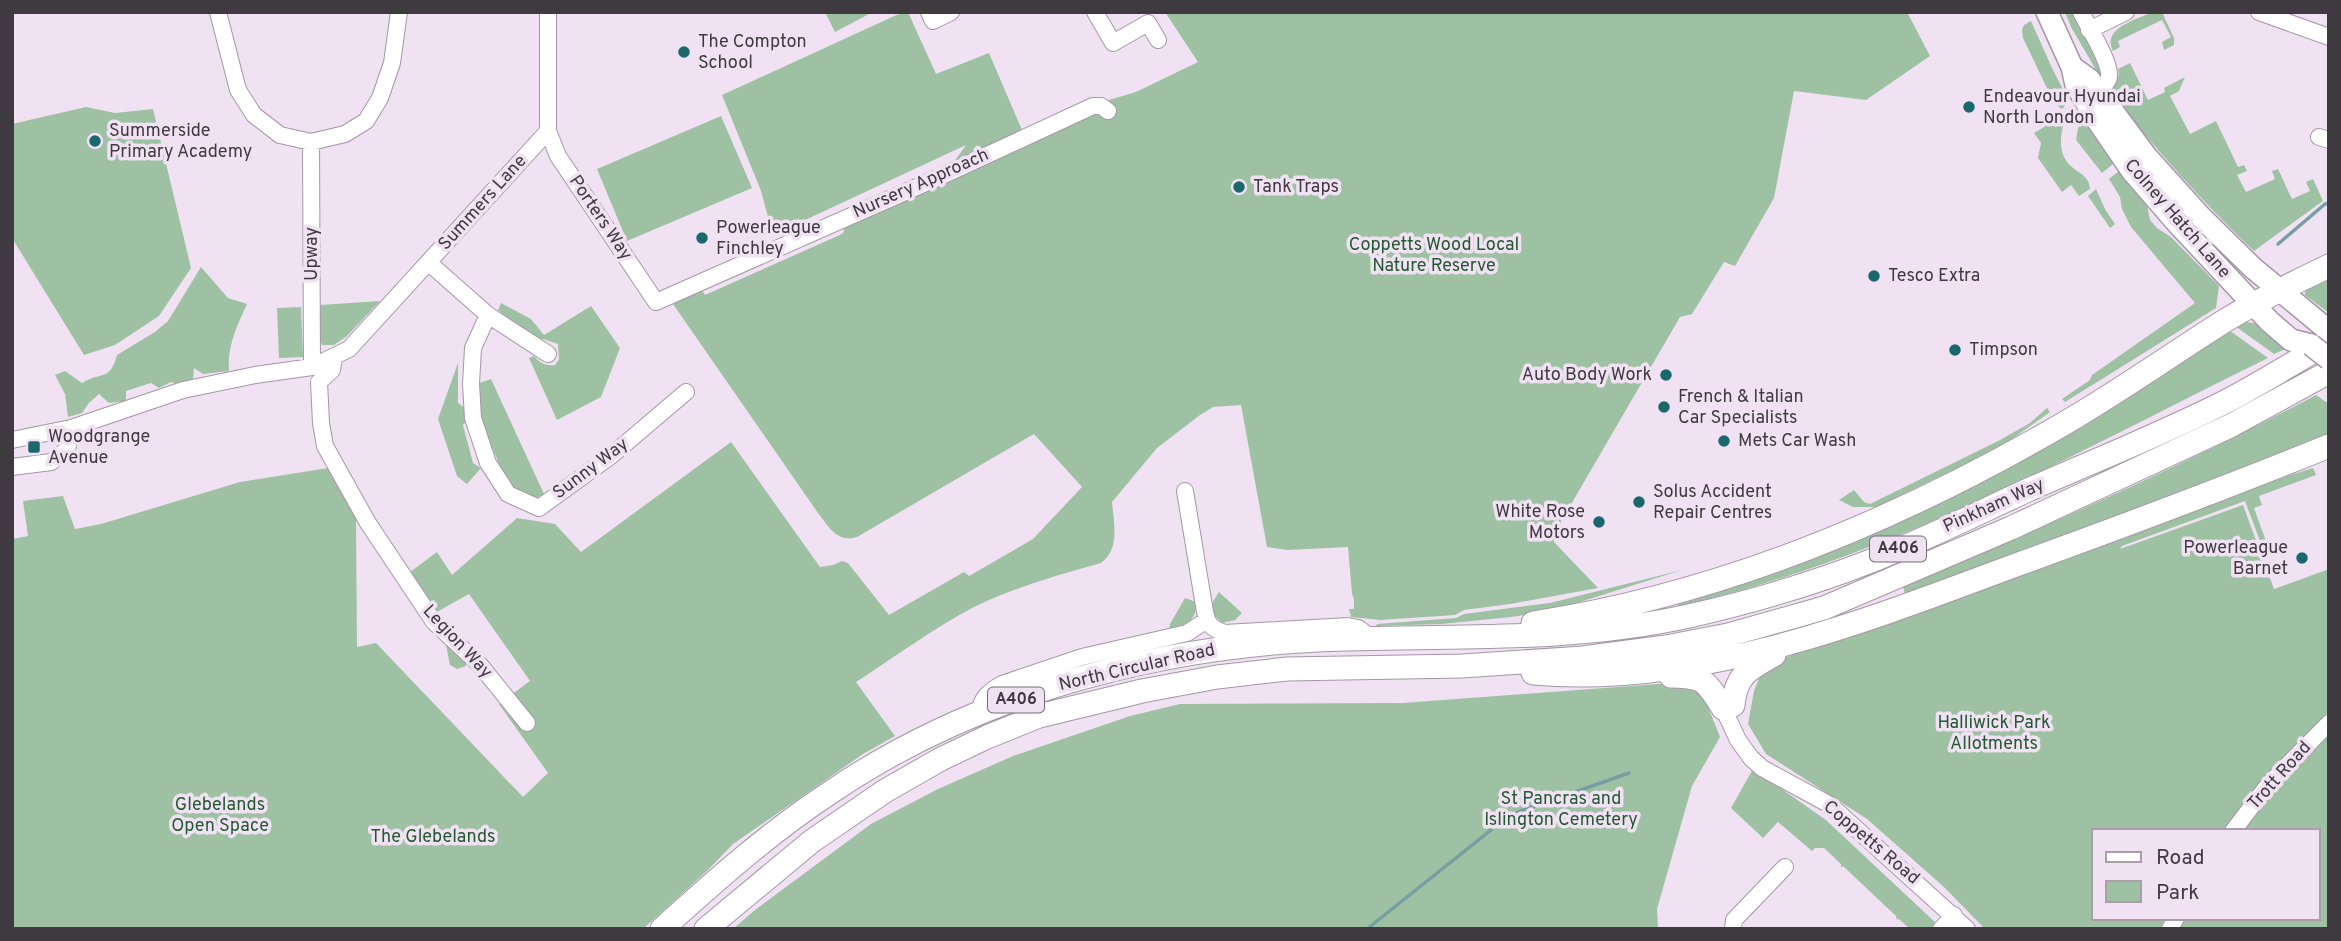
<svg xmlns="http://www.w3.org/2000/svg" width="2341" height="941" font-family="Overpass,sans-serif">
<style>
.green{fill:#9ec1a4}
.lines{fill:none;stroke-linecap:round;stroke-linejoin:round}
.stream{stroke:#779ea3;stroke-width:3.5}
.minor-casing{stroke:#a596a7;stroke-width:18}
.major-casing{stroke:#a596a7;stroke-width:24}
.highway-casing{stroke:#a596a7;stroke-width:25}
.minor{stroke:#fff;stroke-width:16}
.major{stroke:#fff;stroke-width:21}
.highway{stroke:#fff;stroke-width:23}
.major-bridge-casing{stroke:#a596a7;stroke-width:24;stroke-linecap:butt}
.major-bridge{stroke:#fff;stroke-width:21}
.poi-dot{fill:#1b686c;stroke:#f1e2f3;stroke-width:2.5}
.labels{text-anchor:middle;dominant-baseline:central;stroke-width:7;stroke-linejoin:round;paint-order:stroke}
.shield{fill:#f1e2f3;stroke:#746c76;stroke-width:2}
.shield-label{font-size:16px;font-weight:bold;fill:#3f3940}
.poi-label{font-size:18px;fill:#3f3940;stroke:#f1e2f3;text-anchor:start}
.street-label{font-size:18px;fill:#3f3940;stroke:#f1e2f3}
.park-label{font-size:18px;fill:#215930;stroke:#f1e2f3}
</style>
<rect width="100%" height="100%" fill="#f1e2f3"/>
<path class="green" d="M825 12H873L835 32Z
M903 12H908L936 74 989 53 1022 130 954 162 966 145 773 235 761 191 722 95Z
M1165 12H1907L1930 56 1866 100 1794 91 1774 198 1735 266 1724 262 1692 314 1680 317 1555 532 1554 542 1598 588 1510 604 1464 610 1455 615 1380 620 1351 617 1349 609H1354V599L1352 594 1348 547 1287 550 1267 547 1241 405 1213 407 1200 415 1157 448 1112 502C1114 524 1120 549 1101 563 1058 575 1013 588 974 607 932 629 895 657 856 682L895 736 863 754 733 844 708 870 643 929H12V539L28 536 23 501 63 496 75 529 101 524 240 482 328 468 356 518 357 647 376 643 523 797 548 773 499 704 530 681 469 594 435 613 406 575 437 552 452 575 517 518 555 524 581 552 731 442 820 567 833 565 842 561 848 563 889 615 964 572 969 576 1033 539 1082 487 1034 434 857 537C837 543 829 527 818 513L673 304 675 299 700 287 705 295 842 234 844 231 842 220 1108 105 1109 100 1136 92 1198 62Z
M2065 12H2074L2101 67 2102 71 2099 75 2071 27Z
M2153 12H2162L2174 38V45L2164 50 2162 42 2171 37 2162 20 2118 41 2120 47 2113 51C2101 28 2138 19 2153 12Z
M2031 21 2052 68 2069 101 2062 109 2054 103 2023 38 2022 30 2024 25Z
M2130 63 2148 100 2165 92 2164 88 2185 77 2179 91 2170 96 2190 134 2216 121 2238 167 2244 165 2247 171 2237 175 2246 192 2275 179 2272 171 2278 169 2292 199 2310 191 2306 182 2313 179 2323 201 2254 251C2201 201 2155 148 2110 92L2119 75 2118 69Z
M86 107 115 113 153 109 191 268 159 316 115 345 84 355 12 238V124Z
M721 116 752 188 627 241 597 169Z
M2059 118 2064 124C2059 138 2059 157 2072 167 2080 174 2089 176 2090 189L2079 196 2071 185 2062 192 2038 158 2041 143 2034 133Z
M2082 123H2085L2113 164 2102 173 2076 140 2078 128Z
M2119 171 2147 205 2150 220 2157 228 2171 237 2219 286 2216 308 2065 402 2062 399 2090 380 2092 375 2195 303 2131 227 2122 209 2120 197 2109 179Z
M2096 189 2106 211 2115 224 2110 228 2088 196Z
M201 267 228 298 247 304C237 326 227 346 229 371L203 374 194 368 193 381 177 384 171 382 159 388 151 383 126 391V401L109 403 99 394 89 403 82 413 68 417 65 394 55 375 65 371 82 383C101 371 110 382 117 355L155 332 168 321Z
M2329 273V313L2305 295 2306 286Z
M380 301 347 336 334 345H322L320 339V305Z
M501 303 531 319 544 335 591 306 620 348 601 397 557 420 529 358 534 356C540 363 545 366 555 365L559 359 558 344 543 339 536 342 498 310Z
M301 307 303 357 279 358 277 308Z
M2246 322 2259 324 2290 347 2274 354 2235 326Z
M2229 330 2268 358C2077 452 1887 560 1678 606L1676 600 1745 578Z
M458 363V403L466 409 468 419 463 425 473 463 481 468 467 484 457 476 438 419Z
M491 379 544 494 536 498 510 487C494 454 480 422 474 385Z
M2316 395 2329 404V436L1906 597 1903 587C2043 528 2182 466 2316 395Z
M2047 408 2050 412 2002 446 1877 507H1853L1839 500 1854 490 1864 502 1870 504 2000 440 2030 423Z
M2313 468 2316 475 2259 496 2262 505 2254 508 2268 547 2263 549 2245 501 2122 546 2120 549 2243 505 2274 589 2329 569V711L2257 787 2223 831H2094V918H2166L2160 929H1985L1944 887 1867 819 1766 754 1748 724 1754 691 1762 671 1781 659 2244 490Z
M1682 570 1551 611 1511 617 1442 624 1376 626 1377 624 1456 618 1464 614 1550 603Z
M1219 592 1242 613 1235 620 1222 623 1213 614 1212 603Z
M1185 598 1196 602C1197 621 1185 626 1169 631L1170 624Z
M445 640 465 658 466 666 457 669 450 665Z
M1698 681 1720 737 1692 786 1657 909 1658 929H733L755 910 871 824 938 789 1013 756 1130 716 1180 704 1403 703Z
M2329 731V929H2178L2184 918H2318V831H2243L2274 788Z
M1753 769 1826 820 1937 924 1932 929H1910L1899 919 1897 920 1896 916 1843 866 1841 868V864L1824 848H1815L1812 851 1778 822 1763 838 1731 808Z"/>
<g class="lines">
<path class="stream" d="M2278 244 2325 204 2329 203
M1508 818 1518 812 1629 773
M1367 929 1491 830"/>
<defs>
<path id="minor" d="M218 12 238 90 254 115 280 135 311 142 345 134 366 121 380 98 392 63 399 12
M929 12 933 21 951 12
M1095 12 1113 43 1148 23 1158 40
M2081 12C2088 27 2111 62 2109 77 2108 83 2103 86 2098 89
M2259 12 2329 37
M2089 30 2126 12
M548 131 558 156 656 302 946 174 1093 106H1101L1108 111
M2319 137 2329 140
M311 142 312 367
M429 263 488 315 548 354
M488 315 473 348 471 384 473 418 488 463 508 494 539 508 612 455 686 392
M334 357 332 370 319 382 321 423 325 446 368 523 434 622 480 665 527 723
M12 440 71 428 183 390 255 375 312 367 349 349 548 131V12
M12 467 51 462 67 450 71 428
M1185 491 1205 612C1208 625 1212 629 1225 633L1348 626 1358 628 1372 638
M1723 708 1738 740 1751 758 1762 768 1830 805 1967 929
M979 714C981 698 988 692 1002 684L1082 657 1187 633 1207 620
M2233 831 2268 785 2329 723
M1733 929 1734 920 1785 867
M1941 929 1954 915
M2170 929 2176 918"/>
<path id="major" d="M2047 12 2072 67 2076 85 2093 114 2132 171 2178 224 2269 321 2291 340 2311 345
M2072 67 2089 79 2146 156 2201 217 2253 268 2329 331"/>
<path id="highway" d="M1533 623C1722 594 1901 519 2065 423 2120 391 2172 354 2226 320 2259 300 2293 283 2329 266
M1533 673C1697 688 1866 621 2016 565 2121 527 2225 488 2329 446
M1671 676C1704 676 1706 681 1723 708
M1733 705C1736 674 1749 669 1774 655
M662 929C716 880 770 832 831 792 972 696 1149 648 1318 640 1442 635 1567 643 1689 616 1751 602 1812 584 1871 561 1924 540 1976 514 2028 490 2094 461 2162 434 2227 401 2261 383 2295 362 2329 342
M706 929 812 841 885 791 941 759 987 737 1039 716 1142 691 1217 677 1287 669 1462 666 1583 658 1666 647 1728 635 1824 608 2011 528 2232 425 2329 372"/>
</defs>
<use href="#minor" class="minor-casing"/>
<use href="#major" class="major-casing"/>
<use href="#highway" class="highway-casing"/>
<use href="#minor" class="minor"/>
<use href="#major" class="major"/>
<use href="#highway" class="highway"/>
<defs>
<path id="major-bridge" d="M2311 345 2329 359"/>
</defs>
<use href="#major-bridge" class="major-bridge-casing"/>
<use href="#major-bridge" class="major-bridge"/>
</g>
<g class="poi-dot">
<circle cx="684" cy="52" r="7"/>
<circle cx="1969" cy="107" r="7"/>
<circle cx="95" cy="141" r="7"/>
<circle cx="1239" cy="187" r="7"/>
<circle cx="702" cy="238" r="7"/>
<circle cx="1874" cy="276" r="7"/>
<circle cx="1955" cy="350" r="7"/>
<circle cx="1666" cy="375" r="7"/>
<circle cx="1664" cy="407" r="7"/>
<circle cx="1724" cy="441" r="7"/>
<rect x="27" y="440" width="14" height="14" rx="3.5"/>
<circle cx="1639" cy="502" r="7"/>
<circle cx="1599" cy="522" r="7"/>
<circle cx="2302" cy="558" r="7"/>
</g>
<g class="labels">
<g class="shield">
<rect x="1870" y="536.5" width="56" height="25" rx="5"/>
<rect x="988" y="687.5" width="56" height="25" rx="5"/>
</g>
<g class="shield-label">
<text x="1898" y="549">A406</text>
<text x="1016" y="700">A406</text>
</g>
<g class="poi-label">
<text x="698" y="42">The Compton<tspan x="698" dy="21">School</tspan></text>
<text x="1983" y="97">Endeavour Hyundai<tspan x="1983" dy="21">North London</tspan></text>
<text x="109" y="131">Summerside<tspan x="109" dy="21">Primary Academy</tspan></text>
<text x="1253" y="187">Tank Traps</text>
<text x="716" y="228">Powerleague<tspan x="716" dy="21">Finchley</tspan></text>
<text x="1888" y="276">Tesco Extra</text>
<text x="1969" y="350">Timpson</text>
<text x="1652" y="375" text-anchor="end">Auto Body Work</text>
<text x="1678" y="397">French &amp; Italian<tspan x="1678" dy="21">Car Specialists</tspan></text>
<text x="48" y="437">Woodgrange<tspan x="48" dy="21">Avenue</tspan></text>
<text x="1738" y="441">Mets Car Wash</text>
<text x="1653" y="492">Solus Accident<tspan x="1653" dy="21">Repair Centres</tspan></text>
<text x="1585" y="512" text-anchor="end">White Rose<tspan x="1585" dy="21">Motors</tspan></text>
<text x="2288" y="548" text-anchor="end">Powerleague<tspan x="2288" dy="21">Barnet</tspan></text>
</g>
<g class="street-label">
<text transform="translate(921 184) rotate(-24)">Nursery Approach</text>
<text transform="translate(483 203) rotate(-48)">Summers Lane</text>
<text transform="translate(600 218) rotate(56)">Porters Way</text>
<text transform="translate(2177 219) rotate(49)">Colney Hatch Lane</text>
<text transform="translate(312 254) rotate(-90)">Upway</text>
<text transform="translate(591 469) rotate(-37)">Sunny Way</text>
<text transform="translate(1994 506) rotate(-24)">Pinkham Way</text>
<text transform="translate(457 642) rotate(47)">Legion Way</text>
<text transform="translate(1137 668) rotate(-13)">North Circular Road</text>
<text transform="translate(2280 776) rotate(-48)">Trott Road</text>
<text transform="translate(1871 843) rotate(40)">Coppetts Road</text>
</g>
<g class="park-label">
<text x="1434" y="245">Coppetts Wood Local<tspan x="1434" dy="21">Nature Reserve</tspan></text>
<text x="1994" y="723">Halliwick Park<tspan x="1994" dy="21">Allotments</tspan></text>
<text x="1561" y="799">St Pancras and<tspan x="1561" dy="21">Islington Cemetery</tspan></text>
<text x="220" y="805">Glebelands<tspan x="220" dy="21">Open Space</tspan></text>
<text x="433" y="837">The Glebelands</text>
</g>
</g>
<rect width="2341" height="941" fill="none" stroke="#3f3940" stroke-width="28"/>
<rect x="2092" y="829" width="228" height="91" fill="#f1e2f3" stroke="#aa9eab" stroke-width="2"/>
<rect x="2106" y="852" width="35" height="10" fill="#ffffff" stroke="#aa9eab" stroke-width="2"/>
<text x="2156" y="864" font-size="21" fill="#3f3940">Road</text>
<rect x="2106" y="881" width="35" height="21" fill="#9ec1a4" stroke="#aa9eab" stroke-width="2"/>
<text x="2156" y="899" font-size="21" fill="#3f3940">Park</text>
</svg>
